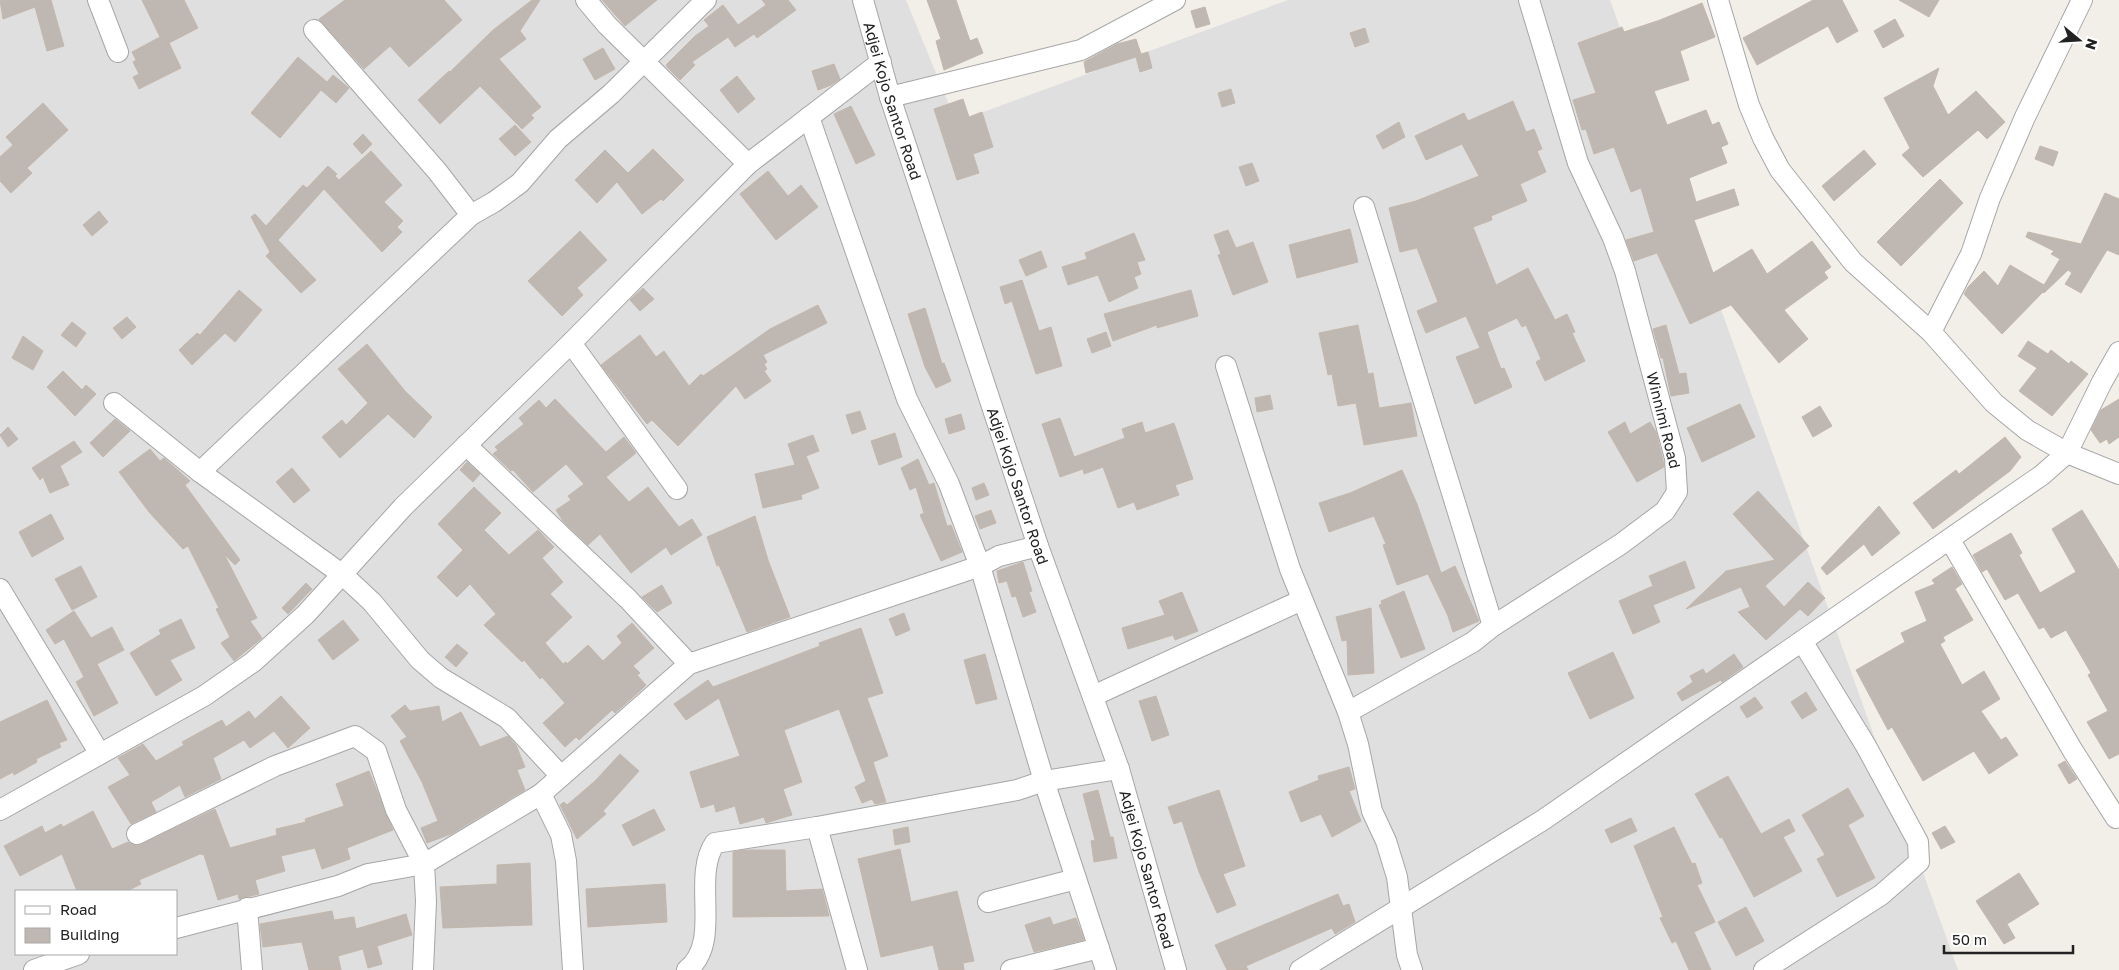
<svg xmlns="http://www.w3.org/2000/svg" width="2119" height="970" font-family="'Golos Text',sans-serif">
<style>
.residential{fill:#e0dfdf;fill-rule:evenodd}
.building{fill:#bfb8b2;stroke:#c3b7ab}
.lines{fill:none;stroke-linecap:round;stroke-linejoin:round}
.minor-casing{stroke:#a6a6a6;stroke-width:22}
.minor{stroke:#fff;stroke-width:20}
.labels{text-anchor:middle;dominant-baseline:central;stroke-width:4;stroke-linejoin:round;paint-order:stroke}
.street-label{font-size:15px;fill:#222;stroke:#fff}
</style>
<rect width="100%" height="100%" fill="#f2efe9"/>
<path class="residential" d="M0 0H906L956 122 1288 0H1610L1958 970H0ZM16 891H176V954H16Z"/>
<path class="building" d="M0 0H51L64 46 47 51 35 7 3 19Z
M142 0H184L198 28 169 43 181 68 139 89 133 77 139 74 133 62 136 60 132 52 160 37Z
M345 0H444L462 20 409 67 390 46 364 69 319 19Z
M532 0H540L520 31 526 39 499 59 541 107 531 115 534 118 522 129 480 86 440 124 418 100 449 71 450 72 493 30Z
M602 0H657L625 26Z
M762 0H788L796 10 757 38 754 34 735 47 728 37 692 62 695 65 680 80 668 68 666 65 695 36 709 26 704 20 723 5 738 25 766 5Z
M927 0H956L970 41 977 38 983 53 944 70 936 41 941 39Z
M1813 0H1842L1858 31 1837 43 1828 26 1757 65 1743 38Z
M1899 0H1939L1929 17Z
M1702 3 1715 37 1680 51 1689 80 1654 91 1667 125 1706 110 1712 125 1719 122 1728 144 1721 147 1727 163 1689 178 1696 202 1734 189 1739 205 1694 220 1713 273 1752 249 1767 274 1812 241 1831 267 1824 272 1828 278 1784 310 1808 339 1779 363 1731 305 1690 324 1657 253 1634 261 1626 240 1654 232 1641 188 1631 192 1614 147 1594 154 1586 129 1582 130 1573 100 1596 93 1578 43 1622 27 1624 32 1660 20Z
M1205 7 1210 24 1196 28 1191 11Z
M1895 19 1904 36 1883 48 1874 31Z
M1365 28 1369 42 1355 47 1350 33Z
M1136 39 1141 54 1148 52 1152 68 1140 72 1136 57 1086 73 1084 62 1117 44Z
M603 48 615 69 595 80 583 59Z
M298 57 327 82 333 75 349 88 336 103 321 90 280 138 251 113Z
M834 64 840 79 831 85 818 90 812 71Z
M1939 68 1933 86 1948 115 1976 91 2005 122 1987 139 1978 130 1923 177 1902 155 1910 148 1884 98Z
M737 76 755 99 738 113 720 90Z
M1231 89 1235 103 1222 107 1218 93Z
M963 99 969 117 982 112 993 147 973 154 979 173 957 180 934 109Z
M1513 101 1526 132 1534 129 1542 149 1537 151 1546 172 1520 184 1527 201 1491 216 1492 220 1473 227 1496 285 1528 268 1555 320 1567 314 1575 332 1572 333 1585 361 1545 381 1536 362 1541 359 1526 325 1522 327 1517 318 1487 332 1501 369 1504 368 1512 387 1475 404 1456 357 1480 348 1466 316 1426 333 1417 311 1438 302 1417 248 1400 252 1389 208 1416 201 1479 176 1462 144 1426 160 1415 136 1464 113 1468 121Z
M43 103 68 130 27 168 32 173 11 193 0 181V157L13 145 6 137Z
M851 106 875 155 856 164 834 114Z
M1399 122 1405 137 1383 149 1376 136Z
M515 125 531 142 515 156 499 139Z
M363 134 372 144 362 154 353 144Z
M2040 146 2058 152 2053 166 2035 159Z
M653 149 684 180 663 201 661 199 642 214 617 182 597 203 575 180 605 150 628 173Z
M1864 150 1876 164 1834 201 1822 186Z
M371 151 402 185 384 202 403 221 397 227 402 232 382 252 324 189 278 240 316 280 301 293 266 256 270 252 251 217 255 214 266 226 303 185 307 188 328 166 337 174 335 176 339 180Z
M1252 163 1259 181 1246 186 1239 167Z
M768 171 788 196 801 185 818 207 776 240 740 194Z
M1940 179 1963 203 1901 266 1877 242Z
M2105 193 2119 199V255L2107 250 2081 293 2065 284 2072 273 2068 270 2044 293 2043 292 2002 334 1964 294 1968 287 1984 271 1998 286 2010 265 2044 285 2060 259 2051 254 2054 251 2026 237 2028 232 2081 244Z
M99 211 108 222 92 236 83 225Z
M1350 229 1358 262 1297 278 1289 245Z
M1228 230 1236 248 1253 242 1268 282 1233 295 1218 255 1221 254 1214 235Z
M580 231 607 260 577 288 583 295 562 316 528 281Z
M1134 233 1145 260 1137 262 1141 274 1134 277 1138 288 1109 302 1098 275 1068 285 1062 267 1087 259 1085 253Z
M1041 251 1047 267 1026 276 1019 260Z
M1022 280 1039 331 1051 327 1062 366 1036 374 1012 301 1005 304 1000 287Z
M643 288 654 299 640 311 630 300Z
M239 290 262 310 235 342 225 333 192 365 179 350 197 333 200 335Z
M1191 290 1198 316 1157 328V325L1113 341 1104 314Z
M818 305 827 323 763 355 767 362 764 364 767 369 764 371 771 381 745 399 736 386 678 446 652 420 647 424 601 365 640 335 656 357 664 351 689 386 701 374 703 376 770 329Z
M925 308 942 364 944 363 951 381 936 388 925 367 908 314Z
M127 317 136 327 122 339 113 328Z
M72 322 86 333 76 347 61 335Z
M1358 325 1368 374 1373 373 1379 408 1411 403 1417 436 1364 445 1356 403 1338 406 1332 374 1328 375 1319 333Z
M1666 325 1679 374 1686 373 1689 393 1671 396 1663 358H1661L1653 329Z
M1106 332 1111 346 1092 353 1087 339Z
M23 336 43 351 33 370 12 358Z
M2028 341 2048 354 2051 350 2069 364 2071 361 2088 374 2052 416 2019 391 2037 368 2018 356Z
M367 344 405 391 432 417 414 438 388 414 340 458 322 437 342 420 346 425 368 403 338 369Z
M63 371 82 390 86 385 96 394 75 416 47 387Z
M1270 395 1273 409 1257 412 1255 398Z
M555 399 606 452 624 437 636 453 606 477 629 502 648 487 679 527 692 519 702 535 671 555 666 547 631 573 600 534 588 545 563 521 556 510 571 500 568 496 584 484 566 464 533 492 513 470 511 471 493 454 498 450 495 447 524 424 519 418 539 400 546 408Z
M2119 399V437L2109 444 2107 439 2100 443 2091 430 2101 410Z
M1740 404 1755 437 1702 462 1687 428Z
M1820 406 1832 426 1813 437 1802 417Z
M860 411 866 429 852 434 846 415Z
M961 414 965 429 949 434 945 419Z
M1060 418 1074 457 1125 438 1122 429 1142 422 1145 433 1174 423 1193 479 1175 485 1179 495 1137 510 1134 502 1118 508 1103 467 1084 474 1083 469 1060 477 1042 424Z
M115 419 130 431 103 457 90 443Z
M1625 422 1630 434 1650 422 1656 432 1663 460 1664 467 1637 482 1608 432Z
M8 427 18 439 8 447 0 435Z
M895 433 902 457 879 465 871 441Z
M813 435 819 451 806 456 819 488 801 495 802 499 763 508 755 474 795 465 788 444Z
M2005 437 2021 457 2010 471 1933 529 1913 503 1956 470 1959 474Z
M74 441 82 452 60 466 69 485 50 493 43 477 40 480 32 468Z
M150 449 160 461 164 458 190 481 185 485 240 560 235 565 224 554 257 618 250 621 262 638 234 661 221 643 230 637 216 609 219 608 188 546 183 549 149 512 119 472Z
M918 459 929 485 934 483 947 526 951 525 962 552 941 561 920 515 924 513 916 487 910 490 901 468Z
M467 462 480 474 473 482 460 470Z
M292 468 310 490 294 503 276 482Z
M1402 470 1417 504 1441 573 1455 566 1479 621 1453 632 1448 616 1428 574 1397 585 1383 545 1386 544 1374 516 1329 532 1319 503 1350 493Z
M984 483 989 495 976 500 972 488Z
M474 487 501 513 484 530 509 555 538 530 554 547 542 558 563 582 550 594 572 617 545 643 563 664 566 662 567 664 588 645 603 661 622 643 617 636 632 623 654 648 633 666 640 673 637 675 646 685 642 689 615 713 612 710 579 740 576 737 565 747 543 723 565 703 542 677 540 679 524 660 522 662 484 625 496 614 470 584 457 597 437 577 463 550 438 524Z
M1758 491 1809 546 1765 586 1784 607 1808 582 1825 598 1808 616 1800 609 1766 640 1738 612 1750 607 1741 587 1686 609 1726 571 1775 560 1733 514Z
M1879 506 1900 533 1872 556 1864 544 1827 575 1821 568Z
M991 510 996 523 980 529 975 516Z
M2082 510 2119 570V754L2109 759 2087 722 2108 711 2088 675 2091 673 2066 630 2051 638 2044 627 2039 629 2018 593 2005 600 1987 569 1982 572 1973 555 2011 533 2022 553 2019 555 2040 593 2076 572 2052 529Z
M51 514 64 539 32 557 19 532Z
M755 516 768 560 790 617 747 632 719 565 717 566 707 537Z
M1685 561 1695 588 1653 605 1660 622 1633 634 1619 601 1653 586 1649 576Z
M1023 562 1032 591 1029 592 1036 612 1023 617 1016 596 1012 597 1007 581 999 583 997 571Z
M81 566 97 597 72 610 55 579Z
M1952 567 1962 584 1955 589 1973 620 1943 637 1945 641 1940 644 1962 685 1984 671 2000 699 1981 711 2001 740 2006 737 2018 755 1989 774 1974 751 1923 781 1892 727 1888 730 1856 670 1905 642 1901 633 1927 621 1915 592 1935 584 1932 580Z
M306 583 312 589 288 614 282 608Z
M662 585 672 603 657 612 642 597Z
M1404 591 1425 649 1401 658 1379 605 1382 604 1381 601Z
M1182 592 1198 631 1175 640 1173 635 1128 649 1122 628 1165 615 1159 601Z
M1371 608 1374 673 1348 675 1347 640 1342 641 1336 617Z
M74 611 91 638 112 627 124 650 97 664 118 703 94 716 76 682 84 677 64 639 55 644 46 630Z
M904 613 910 630 896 636 889 619Z
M181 619 195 648 170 660 182 680 156 696 130 653 161 634 159 630Z
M343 620 359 640 333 660 318 640Z
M861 628 883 693 867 698 888 756 873 762 886 802 875 804 872 799 862 803 855 787 866 781 839 709 784 730 802 782 783 789 792 815 769 822 766 823 764 817 740 824 735 806 716 812 714 804 701 808 690 772 740 756 719 698 686 720 674 704 708 680 713 687 820 646 819 643Z
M457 644 468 653 456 667 445 657Z
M1613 652 1634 698 1590 719 1568 673Z
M985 654 997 699 976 704 964 660Z
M1734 654 1743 667 1722 682 1721 680 1682 701 1677 693 1693 682 1690 676 1703 669 1706 674Z
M1806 692 1817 710 1802 719 1791 702Z
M281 696 310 728 288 748 274 731 250 748 244 740 213 758 221 779 185 797 180 785 151 802 156 812 131 824 108 787 130 775 118 758 143 744 156 761 184 745 182 742 222 720 226 727 249 711 255 719Z
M1156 696 1169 735 1152 741 1139 701Z
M1755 697 1763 708 1747 718 1740 707Z
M47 700 67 740 59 743 61 747 36 759 37 762 14 775 13 772 0 779V722Z
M405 705 410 711 439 706 442 722 461 712 480 747 508 736 516 745 525 767 517 770 525 790 451 834 427 843 421 828 438 821 422 782 400 741 407 737 391 716Z
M620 754 639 771 603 811 606 814 577 839 560 805 564 802 567 805 595 781Z
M2065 761 2077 779 2069 784 2058 765Z
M1349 767 1355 789 1349 791 1361 821 1332 837 1321 814 1301 822 1289 792 1319 780 1318 776Z
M369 771 393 830 347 848 350 859 322 869 315 848 281 856 285 871 255 880 259 894 239 899 238 894 218 900 204 855 200 854 139 880 141 884 127 891H77L62 854 20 876 4 846 42 826 45 833 61 824 63 827 93 811 112 849 128 842 137 846 215 809 230 848 277 835 276 829 306 822 305 819 344 806 336 784Z
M1728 776 1761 834 1789 819 1795 831 1783 837 1802 871 1754 897 1722 837 1720 838 1695 794Z
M1848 788 1864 816 1848 825 1875 878 1837 897 1817 859 1825 855 1802 815Z
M1098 790 1110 837H1113L1117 858 1094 862 1091 841 1095 840 1083 794Z
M1219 790 1245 866 1223 874 1236 905 1217 913 1199 872 1182 821 1174 824 1168 807Z
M654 809 665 830 633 846 622 825Z
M1631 818 1637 831 1611 843 1605 830Z
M1945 826 1955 842 1941 849 1932 833Z
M908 827 910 842 895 845 893 830Z
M1674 827 1692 864 1695 863 1702 883 1697 885 1715 922 1694 932 1711 970H1689L1676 941 1672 943 1660 918 1663 917 1634 846Z
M900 849 911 902 957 891 974 961 963 963 964 970H939L933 945 881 957 858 859Z
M744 850H785L786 891 822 889 829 916 733 917V852Z
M530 863 532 925 443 928 440 887 497 884V865Z
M2019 873 2039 904 2007 924 2015 938 2004 944 1976 901Z
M665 884 667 922 588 927 586 889Z
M1338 894 1343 906 1349 904 1355 922 1335 934 1332 928 1246 966 1248 970H1227L1215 945Z
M1746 907 1764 941 1736 956 1718 922Z
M332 911 334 920 354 917 356 929 406 914 412 935 377 946 382 964 368 968 363 949 338 956 341 970H309L302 942 263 947 260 924Z
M1050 917 1053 925 1076 918 1084 940 1034 952 1025 925Z"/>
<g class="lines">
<defs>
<g id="minor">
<path d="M98 0 118 52"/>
<path d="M586 0 607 25 748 164"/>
<path id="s1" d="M863 0 890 97 1038 546 1119 769 1176 970"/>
<path d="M1718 0 1749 105 1763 138 1780 170 1853 262 1931 332 1994 403 2027 430 2067 453 2119 474"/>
<path d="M314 30 437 171 471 215 494 202 520 183 558 139 611 94 706 0"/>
<path d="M890 97 1081 50 1175 0"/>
<path d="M809 117 907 399 949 484 980 566 1044 781 1106 970"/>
<path d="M1364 207 1493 626"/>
<path d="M1931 332 1971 254 1990 198 2025 117 2082 0"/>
<path d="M571 343 677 489"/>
<path d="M1226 366 1290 569 1348 712 1358 744 1372 811 1386 841 1397 877 1407 955 1412 970"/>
<path d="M114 403 200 472 343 575 372 602 420 660 441 678 507 718 560 775"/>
<path d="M466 445 628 599 689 664"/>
<path d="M200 472 471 215"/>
<path d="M1950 540 2073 751 2116 818"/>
<path d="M0 589 100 754"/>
<path d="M1093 696 1302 600"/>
<path d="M1348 712 1473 642 1493 626 1621 544 1665 511 1677 492 1675 458 1625 271 1613 238 1578 163 1529 0"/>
<path d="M541 794 561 835 566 861 573 970"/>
<path d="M0 810 204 696 253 662 306 614 403 507 571 343 748 164 881 62"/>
<path d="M817 827 857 970"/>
<path d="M137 834 275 766 355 736 376 751 396 810 424 864 426 901 423 970"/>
<path d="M988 902 1076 879"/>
<path d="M247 908 252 970"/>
<path d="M176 928 338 886 368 874 424 864 541 794 689 664 980 566 999 556 1038 546"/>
<path d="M34 970 79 954"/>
<path d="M687 970C723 942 691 878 715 843L817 827 1017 790 1044 781 1119 769"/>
<path d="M1011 970 1099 948"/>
<path d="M1300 970 1543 820 2042 475 2067 453 2102 382 2119 352"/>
<path d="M1764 970 1881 895 1919 862 1918 842 1866 746 1802 641"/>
</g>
</defs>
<use href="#minor" class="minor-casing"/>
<use href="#minor" class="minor"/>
</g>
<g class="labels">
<g class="street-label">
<text stroke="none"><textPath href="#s1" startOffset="105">Adjei Kojo Santor Road</textPath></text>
<text transform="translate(1664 420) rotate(76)">Winnimi Road</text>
<text stroke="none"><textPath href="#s1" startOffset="510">Adjei Kojo Santor Road</textPath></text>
<text stroke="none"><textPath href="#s1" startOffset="915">Adjei Kojo Santor Road</textPath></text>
</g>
</g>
<rect x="15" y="890" width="162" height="65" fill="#ffffff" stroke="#a7a7a7"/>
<rect x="25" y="906" width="25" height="8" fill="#ffffff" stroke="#a7a7a7"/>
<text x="60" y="915" font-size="15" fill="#222222">Road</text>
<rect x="25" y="928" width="25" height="15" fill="#bfb8b2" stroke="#a7a7a7"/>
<text x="60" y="940" font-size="15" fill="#222222">Building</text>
<g transform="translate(2079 40) rotate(108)" stroke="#ffffff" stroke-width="4" paint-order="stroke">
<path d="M0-4L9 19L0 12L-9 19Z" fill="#222222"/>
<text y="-8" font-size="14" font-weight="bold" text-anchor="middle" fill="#222222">N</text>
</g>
<path d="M1944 945v8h129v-8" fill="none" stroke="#222222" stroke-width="2.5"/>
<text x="1952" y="945" font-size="15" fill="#222222" stroke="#ffffff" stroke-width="4" paint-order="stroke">50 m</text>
</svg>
